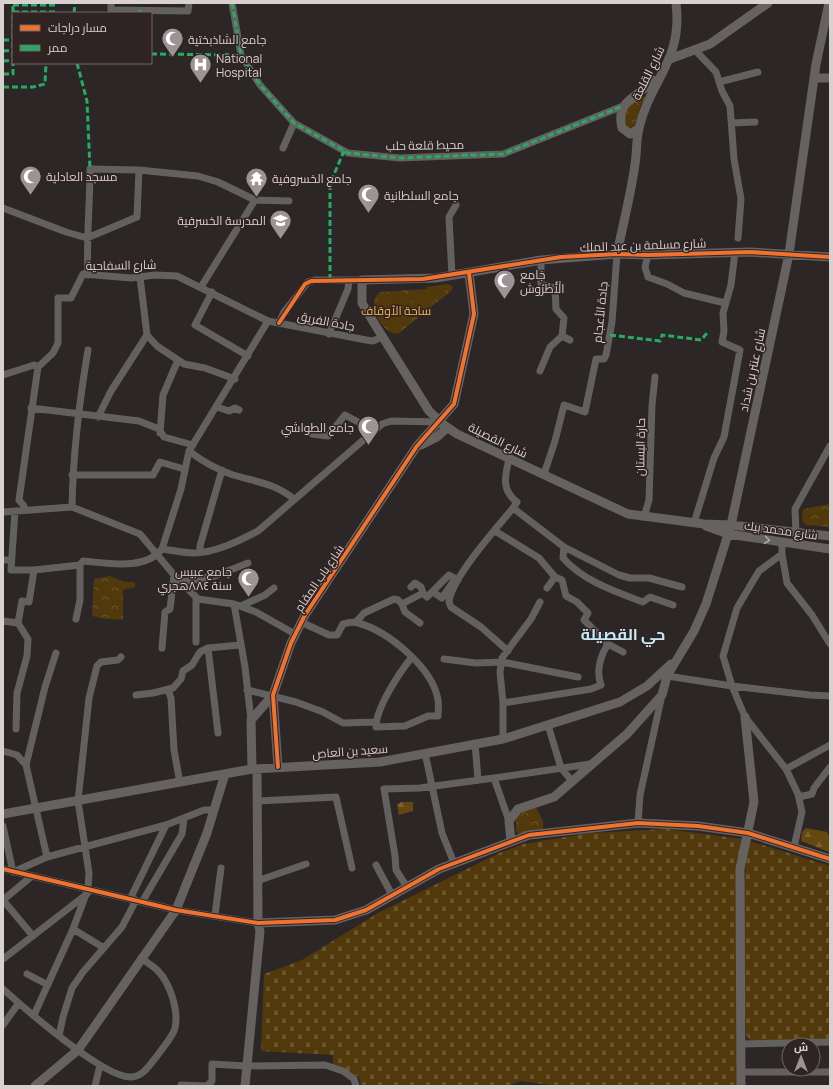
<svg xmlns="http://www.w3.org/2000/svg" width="833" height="1089" font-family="Manrope,Cairo,sans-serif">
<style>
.forest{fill:url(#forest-firs)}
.cemetery{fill:url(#cemetery-stones)}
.park{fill:url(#park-crowns)}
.garden{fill:#51390b}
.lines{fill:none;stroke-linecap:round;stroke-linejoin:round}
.street{stroke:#636160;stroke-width:7}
.secondary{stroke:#676262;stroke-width:9}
.quiet{stroke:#26ab63;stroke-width:3;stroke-dasharray:6 3;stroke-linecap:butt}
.cycleway-casing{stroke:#2f2323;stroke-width:6}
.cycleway{stroke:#ef722f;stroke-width:4}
.oneway{stroke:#b1aaaa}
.labels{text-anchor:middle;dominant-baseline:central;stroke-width:3;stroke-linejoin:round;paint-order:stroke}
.poi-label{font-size:12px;fill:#d9d0d0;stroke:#2f2323;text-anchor:start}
.street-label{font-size:12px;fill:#d9d0d0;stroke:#2f2323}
.park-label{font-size:12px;fill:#f4b84e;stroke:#2f2323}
.district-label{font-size:16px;font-weight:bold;fill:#c6e9f6;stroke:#2f2323}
</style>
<defs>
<pattern id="forest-firs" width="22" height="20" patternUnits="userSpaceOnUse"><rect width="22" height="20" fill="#654810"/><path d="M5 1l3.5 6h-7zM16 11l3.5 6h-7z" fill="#7a6132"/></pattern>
<pattern id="cemetery-stones" width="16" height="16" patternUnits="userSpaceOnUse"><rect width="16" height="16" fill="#51390b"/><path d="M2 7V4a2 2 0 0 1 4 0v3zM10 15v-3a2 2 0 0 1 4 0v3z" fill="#69552e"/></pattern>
<pattern id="park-crowns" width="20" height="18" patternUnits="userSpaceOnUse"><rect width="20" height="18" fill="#51390b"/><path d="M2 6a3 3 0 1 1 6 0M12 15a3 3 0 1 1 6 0" fill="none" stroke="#69552e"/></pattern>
</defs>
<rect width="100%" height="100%" fill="#2c2626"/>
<path class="forest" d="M401 802H413V811L399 815 397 804Z
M806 828 827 832 830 841 829 852 801 841 802 832Z"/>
<path class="cemetery" d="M667 829 742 839 738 860 737 1086H559L520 1081 508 1086H361L359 1077 333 1065V1055L261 1051 264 974 302 960 378 913 499 853 523 844 590 833Z
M750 841 830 866V1041H756L750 1040 746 1035C744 971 737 904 750 841Z"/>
<path class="park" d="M642 96H644L645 99 641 105 634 129 626 130 624 108Z
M448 284 453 287 451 291 398 334C383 335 364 304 380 292L426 289 427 287Z
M830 504V527L806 525 802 520 803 509Z
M110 576 124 582H135V587L123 590V620L107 619 92 616 94 579Z
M536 807 543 821V831L521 836 516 831V816L520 810Z"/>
<path class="garden" d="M444 288 445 292 419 312 408 292Z
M404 292 417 314 396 328H390L380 312 381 308 376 307C377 292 393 294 404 292Z"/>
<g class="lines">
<path class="street" d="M111 3V10L188 11 189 3
M232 3 241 55 260 85 294 123 348 153 400 158 503 154 623 106
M695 50 716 72 722 91 730 106 734 159 741 199 738 238
M719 82 758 72
M732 123 755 122
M283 148 294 123
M3 208 66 232 87 238 137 217 139 170
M648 255 645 267 648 277 667 284 684 293 725 303
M88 275C86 240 90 205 90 169L139 170 198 176 218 182 255 200 289 201
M452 276 449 217 456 205
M140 277 147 335 157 346 184 364 205 368 235 379
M201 287 255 200
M212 292 195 325 248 356
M279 323 284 312 308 282 316 280H362
M329 334 348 289 349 280
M562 336 570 340
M38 367 53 353 58 343V298H71L83 274 131 278 155 275 177 276 268 321 366 340 373 341 382 337
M540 371 550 347 562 336 564 318 556 309 555 288 541 284V260
M3 375 34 365 38 367 19 500 24 506 25 510
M217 407 229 411 235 408 239 410
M31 408 139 421 159 429 164 437 193 445
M98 417 111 391 147 335
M160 433 163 395 178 360
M312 434 328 436 345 415 375 431
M189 451C202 461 218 470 233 475 257 482 274 483 294 499
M509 459C505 476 501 490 517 502L513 508
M544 474 555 441 564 405 585 412 596 359H604L606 355 612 322 617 254
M72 475H153L160 462 184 469
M72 507C73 454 79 403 88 350
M15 511 11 570H34L80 565 83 561C108 563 145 571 162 549L181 489 189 451 268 321
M3 512 72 507 140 534 174 575 198 599 234 604 245 667 251 720
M644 517 649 500 652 405 655 377
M694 523 714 458 724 437 740 350 722 342 724 331 723 313 731 285 735 252
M495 531 539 558 555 577 562 580 566 596 577 602 588 613 584 620 608 644 623 652
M796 533 795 509 830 446
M782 542V554L787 583 812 615 830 644
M564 547 563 558C583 581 616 592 643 602L650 597 673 605
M162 549C172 550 183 553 193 553 215 553 239 541 258 531L382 424 391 421 440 422
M200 552V546L222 470
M782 554 759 571 737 608 723 656 732 686 745 717 786 769 798 794 802 812 794 847
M3 560H11
M182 582 215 576 248 563
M411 587 415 583 421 587 423 593
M547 588 555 577
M433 592 442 598 455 579
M196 597V642
M234 604 256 612 295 634
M402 604 405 612 420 623
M241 606 265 595 274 588
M76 619 80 600V565
M3 621 18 623 22 601 29 602 34 570
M301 622 329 635H337L343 624C347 623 353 621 358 623 388 631 433 668 438 700 439 705 438 711 438 716H428L405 726 376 727C376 708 399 673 412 657
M356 622 364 613 394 599 398 600 402 604 423 593 427 597 449 575 458 580
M162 648 165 612 170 609 174 575
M208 648 218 733
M508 651 481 627 451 607 449 602C452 577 496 529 513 508L564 547 619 575 630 578H649L682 587
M444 659 476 663 502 662 578 677
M667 676 732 686 810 695 830 696
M168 690 171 698 174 750 180 783
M247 690 296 702 323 712 343 723 376 722
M136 695 153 693 173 688 181 679 183 671 192 665 200 652 208 648 240 645
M503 703 591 689 601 685C596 672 600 656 608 644
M548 725 561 768 572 781
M16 729 17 693 27 656 28 639 18 623
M503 739V703L500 672 502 658 531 619 540 602
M475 743 478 780
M3 751 17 755 26 765 47 857
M425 753 442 833 454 863
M26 765 45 687 56 653
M786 769 830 745
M494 778 590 764
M799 797 812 794 814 788 830 767
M258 801 336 797 352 868
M638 823 640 795 662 695
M3 826 13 872 47 857 166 825 204 810H214
M376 865 392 895
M3 869 176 910 258 923
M257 881 306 864
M407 887 396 870 395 856 384 789 420 788 494 778 509 821
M130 899 166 825
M3 900 33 936
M3 900 32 876
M142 902 182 834 184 818
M215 915 221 868
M73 929 104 948
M3 959 87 894
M27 974 48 985
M3 989C24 1008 106 1080 132 1077 144 1076 150 1064 157 1056 162 1048 173 1037 175 1028 179 1011 170 983 158 971 153 966 146 962 141 958
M34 1015 73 929 88 889 89 873 78 801 89 698 97 666 101 662 118 660 121 657
M3 1025 18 1004
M59 1036 63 1017 72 988 83 972 122 927 136 900
M741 1044 830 1042
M741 1072H830
M181 1085 207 1086 212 1081V1064L246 1066 325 1065 343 1071 354 1079 356 1086
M95 1086 100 1065"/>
<path class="secondary" d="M670 59 710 44 768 3
M815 78H830
M639 129 630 134 622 128C615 99 638 99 653 80
M617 254C623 224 631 194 635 164 637 153 636 140 639 128 651 78 683 61 676 3
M830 257 750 252 648 255 617 254 541 260 436 278 362 280V303L374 323 429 411 444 425 457 434 628 514 704 524 731 525 830 536
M421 445 437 437 447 428
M706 526 728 534 830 549
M278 767 273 695 291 643 305 615 405 464 417 446 454 404 474 314 469 273
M252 769 251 720 273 695
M3 814 252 769 380 762 503 739 620 702 647 686 671 664
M511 841 509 821 518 809 554 797 627 734 662 695 667 676 694 631 706 604 731 525 789 254 816 64 829 3
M258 923 335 920 366 910 439 869 529 835 638 823 698 826 748 833 830 859
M35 1086 78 1050 176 910 207 833 225 774
M245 1086 260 931 258 923 257 769
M741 1086 740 869 754 802 745 717"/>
<path class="quiet" d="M232 3 241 55 260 85 294 123 348 153 400 158 503 154 623 106
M13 5H56
M140 10V13
M13 12H55
M74 13 75 3
M3 40H13
M3 51 13 50
M151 54 241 55
M3 61 13 60
M77 63 87 101 90 169
M3 74H13V3
M3 87H33L45 84 46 63
M330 280V189L332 179 344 151
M610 335 660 341 662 335 701 340 707 333"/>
<defs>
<path id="cycleway" d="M279 323 305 284 311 281 423 279 561 257 617 254 648 255 750 252 830 257
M278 767 273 695 291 643 305 615 405 464 417 446 454 404 474 314 469 273
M3 869 176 910 258 923 335 920 366 910 439 869 529 835 638 823 698 826 748 833 830 859"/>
</defs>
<use href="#cycleway" class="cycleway-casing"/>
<use href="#cycleway" class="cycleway"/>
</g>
<defs><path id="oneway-chevron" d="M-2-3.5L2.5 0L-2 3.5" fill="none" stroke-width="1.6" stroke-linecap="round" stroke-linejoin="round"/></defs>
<use class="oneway" href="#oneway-chevron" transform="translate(767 540) rotate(8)"/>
<defs>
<symbol id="mosque-pin" viewBox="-11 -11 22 30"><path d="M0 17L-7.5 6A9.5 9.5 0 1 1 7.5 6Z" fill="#9c9494" stroke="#2f2323"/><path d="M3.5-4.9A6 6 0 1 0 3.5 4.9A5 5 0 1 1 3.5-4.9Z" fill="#fff"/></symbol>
<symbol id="hospital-pin" viewBox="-11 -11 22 30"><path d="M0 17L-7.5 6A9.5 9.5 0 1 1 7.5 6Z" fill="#9c9494" stroke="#2f2323"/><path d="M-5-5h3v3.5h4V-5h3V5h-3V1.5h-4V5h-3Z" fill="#fff"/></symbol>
<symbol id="temple-pin" viewBox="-11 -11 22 30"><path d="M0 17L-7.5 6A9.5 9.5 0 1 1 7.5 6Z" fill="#9c9494" stroke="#2f2323"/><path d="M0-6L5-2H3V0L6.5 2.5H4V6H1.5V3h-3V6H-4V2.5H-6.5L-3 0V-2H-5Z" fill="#fff"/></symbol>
<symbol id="school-pin" viewBox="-11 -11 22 30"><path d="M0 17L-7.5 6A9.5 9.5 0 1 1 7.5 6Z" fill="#9c9494" stroke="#2f2323"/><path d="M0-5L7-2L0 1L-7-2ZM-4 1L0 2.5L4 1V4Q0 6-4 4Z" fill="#fff"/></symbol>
</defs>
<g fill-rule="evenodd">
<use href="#mosque-pin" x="160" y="26" width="25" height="34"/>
<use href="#hospital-pin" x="188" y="52" width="25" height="34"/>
<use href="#mosque-pin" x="18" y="164" width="25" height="34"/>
<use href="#temple-pin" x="244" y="166" width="25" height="34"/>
<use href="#mosque-pin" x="356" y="182" width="25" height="34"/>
<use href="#school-pin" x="268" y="208" width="25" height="34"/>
<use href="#mosque-pin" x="492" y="268" width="25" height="34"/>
<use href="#mosque-pin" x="356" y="414" width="25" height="34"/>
<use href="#mosque-pin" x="236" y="566" width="25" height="34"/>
</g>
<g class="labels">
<g class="poi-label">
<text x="188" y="39">جامع الشاذبختية</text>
<text x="216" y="58">National<tspan x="216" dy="14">Hospital</tspan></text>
<text x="46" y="176">مسجد العادلية</text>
<text x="272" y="178">جامع الخسروفية</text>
<text x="384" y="195">جامع السلطانية</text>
<text x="266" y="220" text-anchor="end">المدرسة الخسرفية</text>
<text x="520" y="274">جَامِع<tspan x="520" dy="14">الْأُطْرُوش</tspan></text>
<text x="354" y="427" text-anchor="end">جامع الطواشي</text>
<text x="232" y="571" text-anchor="end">جامع عبيس<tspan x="232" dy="14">سنة ٨٨٤هجري</tspan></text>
</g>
<g class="street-label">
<text transform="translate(648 73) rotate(-64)">شارع القلعة</text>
<text transform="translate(425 145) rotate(-1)">محيط قلعة حلب</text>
<text transform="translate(643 245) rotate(-2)">شارع مسلمة بن عبد الملك</text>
<text transform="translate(121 265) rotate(-1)">شارع السفاحية</text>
<text transform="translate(600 312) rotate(-84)">جادة الأعجام</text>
<text transform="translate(326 321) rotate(11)">جادة الفريق</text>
<text transform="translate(752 370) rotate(-78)">شارع عنتر بن شداد</text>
<text transform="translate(498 440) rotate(26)">شارع القصيلة</text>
<text transform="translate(640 447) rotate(-89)">حارة البستان</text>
<text transform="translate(781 530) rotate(8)">شارع محمد بيك</text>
<text transform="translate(319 578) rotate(-56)">شارع باب المقام</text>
<text transform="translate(350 751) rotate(-4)">سعيد بن العاص</text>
</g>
<g class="park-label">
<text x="396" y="310">ساحة الأوقاف</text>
</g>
<g class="district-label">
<text x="623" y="634">حي القصيلة</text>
</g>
</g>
<rect width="833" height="1089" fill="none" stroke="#d9d0d0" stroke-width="8"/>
<rect x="12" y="12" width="140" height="52" fill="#2f2323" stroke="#736868"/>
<rect x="20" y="25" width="20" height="6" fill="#ef722f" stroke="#736868"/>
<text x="48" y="32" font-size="12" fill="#d9d0d0">مسار دراجات</text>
<rect x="20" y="45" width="20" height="6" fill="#26ab63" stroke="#736868"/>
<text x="48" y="52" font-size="12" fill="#d9d0d0">ممر</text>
<g transform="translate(801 1057)"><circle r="19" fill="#2f2323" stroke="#736868"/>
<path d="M0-3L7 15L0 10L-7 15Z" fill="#9c9494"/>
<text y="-6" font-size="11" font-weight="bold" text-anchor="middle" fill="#d9d0d0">ش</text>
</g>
</svg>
